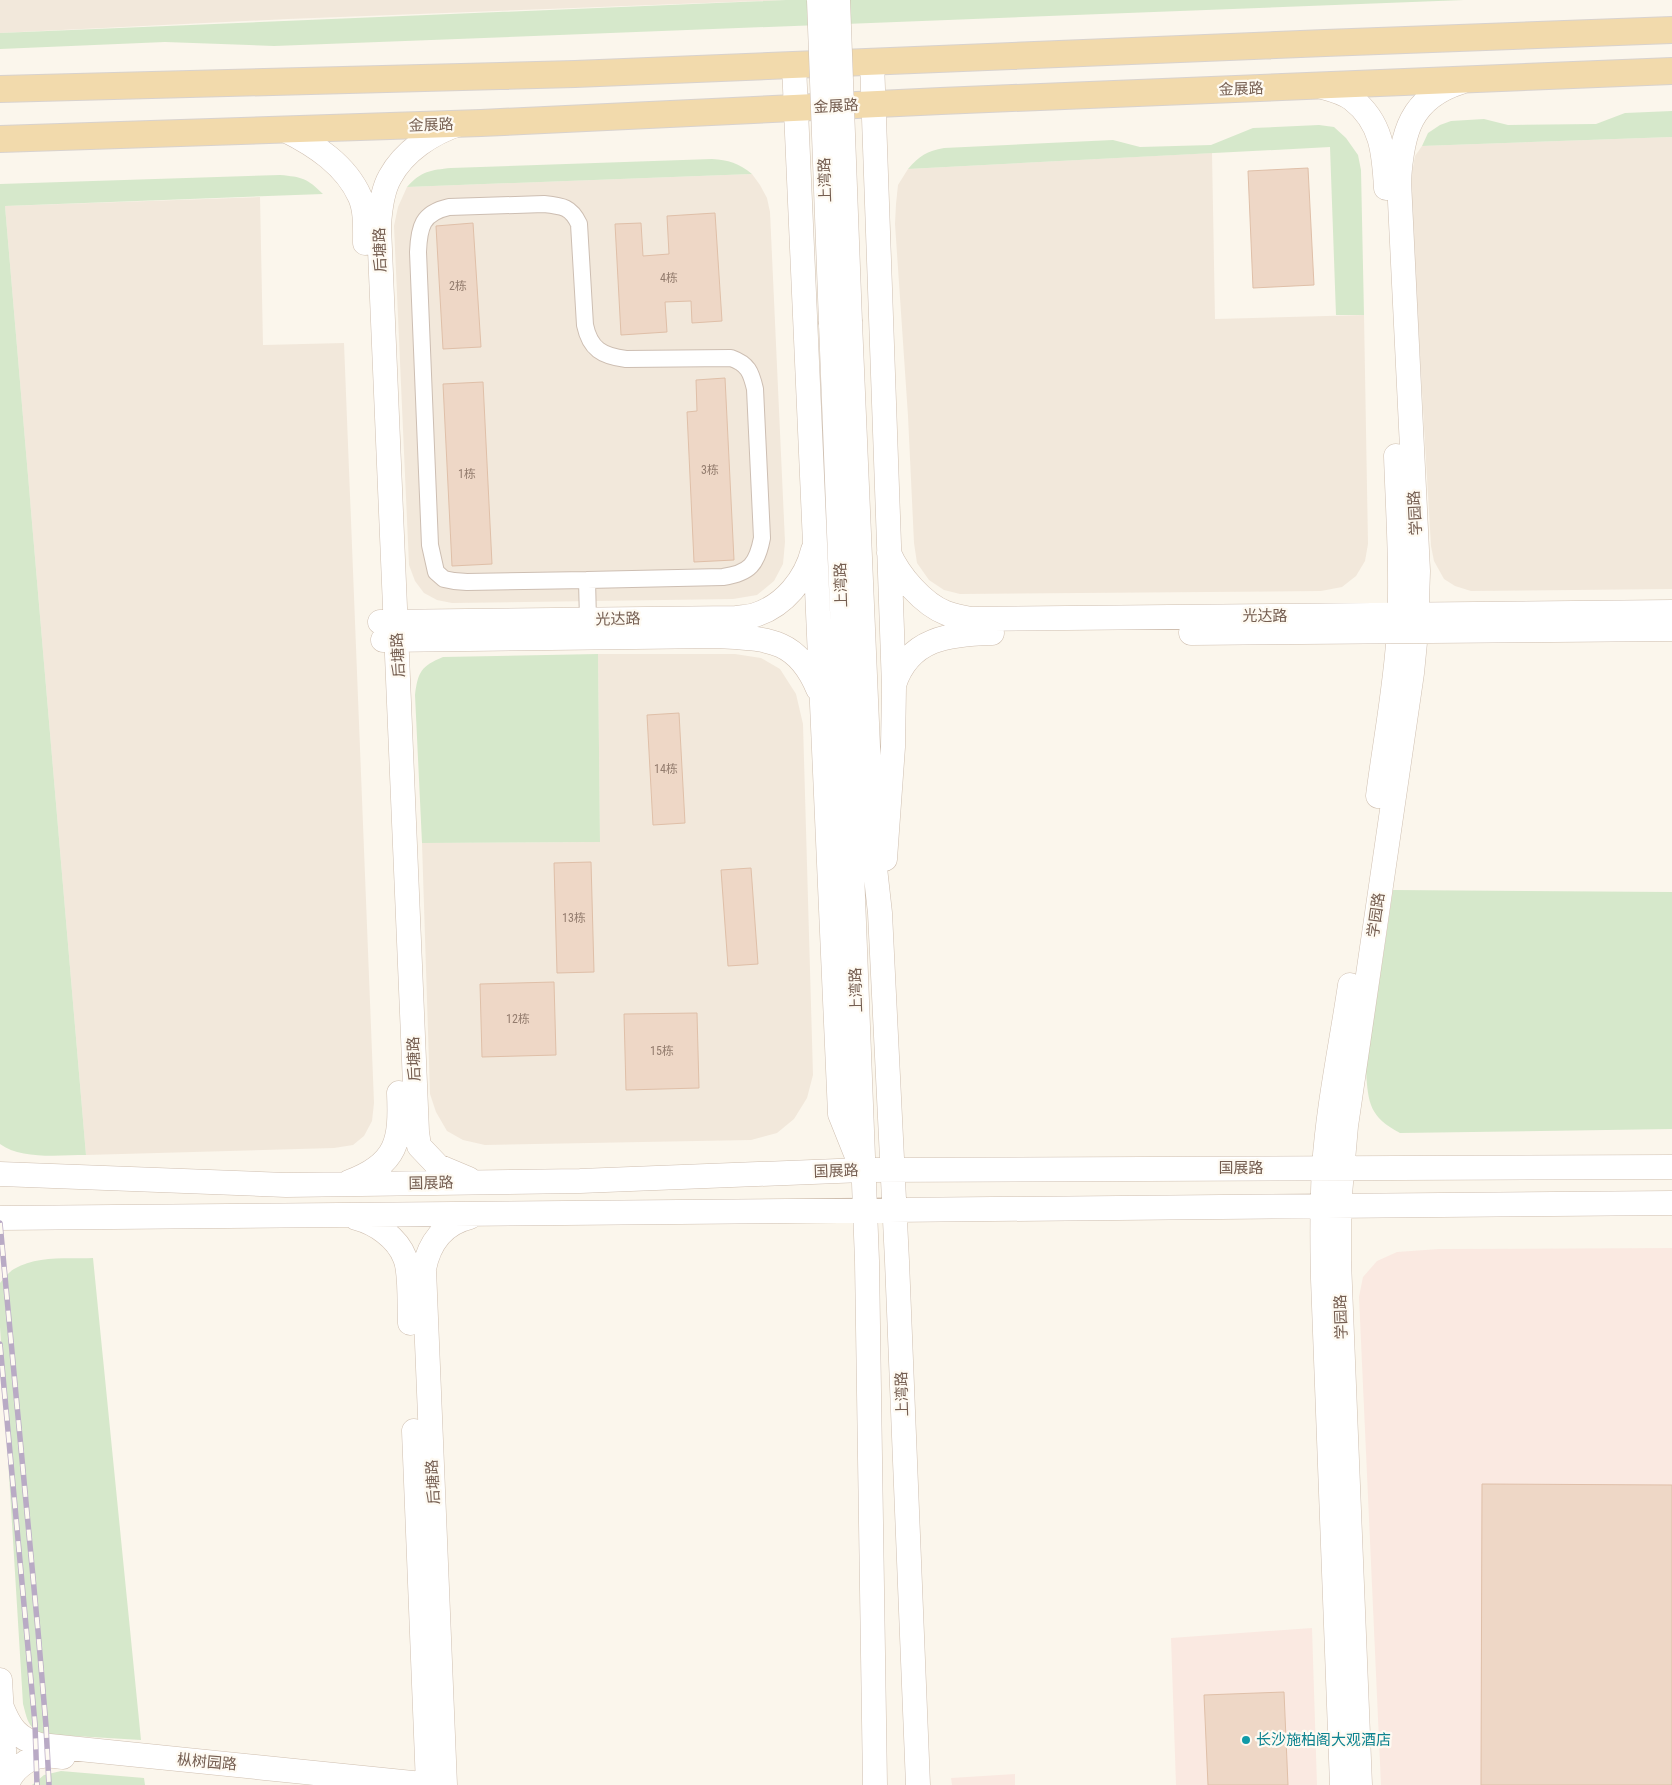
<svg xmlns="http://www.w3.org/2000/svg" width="1672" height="1785" font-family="'Roboto Condensed','Noto Sans SC',sans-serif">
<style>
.residential{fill:#f2e8db}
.commercial{fill:#fae9e1}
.green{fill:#d6e8cb}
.building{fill:#eed7c6;stroke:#dfbfa8}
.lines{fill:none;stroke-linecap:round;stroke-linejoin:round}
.street-casing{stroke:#cdbeb2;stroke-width:18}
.secondary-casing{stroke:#cfbfb0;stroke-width:25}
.primary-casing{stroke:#d8d2ce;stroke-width:28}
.street{stroke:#fff;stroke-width:16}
.secondary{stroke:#fff;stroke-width:24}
.primary{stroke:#f2daac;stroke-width:26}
.rail-casing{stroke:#b9aac5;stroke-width:5.5}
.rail{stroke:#fefaf2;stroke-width:4;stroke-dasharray:11;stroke-linecap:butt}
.secondary-bridge-casing{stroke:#cfbfb0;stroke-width:25;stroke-linecap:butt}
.secondary-bridge{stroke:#fff;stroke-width:24}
.culture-dot{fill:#0f9aa8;stroke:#fefaf2;stroke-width:2}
.labels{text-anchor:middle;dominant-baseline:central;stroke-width:4.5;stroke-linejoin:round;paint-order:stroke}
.number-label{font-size:12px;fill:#937c6e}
.street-label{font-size:15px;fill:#755e51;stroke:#fefaf2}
.culture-label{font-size:15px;fill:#0d838f;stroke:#fefaf2;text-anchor:start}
</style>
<rect width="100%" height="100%" fill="#fbf6ec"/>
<path class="residential" d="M0 0H786L288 19 0 33Z
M1672 137V589L1471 591 1455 586 1444 579 1434 561 1431 546 1411 203 1412 173 1415 156 1422 146Z
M1212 153 1215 319 1364 315 1368 544 1365 561 1356 576 1342 587 1321 591 960 594 944 590 929 580 917 563 914 543 908 416 895 224 896 204 898 185 908 169Z
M752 174 760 185 767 198 770 212 785 542 783 564 774 581 757 595 733 599 452 603 437 600 424 593 415 581 409 565 394 226 398 207 407 187Z
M260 197 263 345 344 343 374 1103 372 1121 364 1136 353 1145 334 1148 86 1155 5 206Z
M598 654H735L761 658 780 669 796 694 803 724 813 1075 807 1098 794 1119 777 1133 751 1140 485 1145 463 1140 447 1131 436 1112 430 1094 422 843 600 842Z"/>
<path class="commercial" d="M1672 1248V1785H1381L1359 1297 1363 1277 1377 1261 1397 1252 1439 1249Z
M1312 1628 1317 1785H1176L1171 1638Z
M1015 1774V1785H952L951 1778Z"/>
<path class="green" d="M786 0H1464L274 46 165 42 0 49V33Z
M1672 111V137L1422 146 1428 133 1440 125 1451 121 1484 119 1508 125 1596 124 1625 113Z
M1319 125 1334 127 1346 138 1358 155 1361 170 1364 315H1336L1330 147 908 169C919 156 927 151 944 148L1113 140 1140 147 1211 145 1253 128Z
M712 159C728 160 739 163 752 174L407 187C421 171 431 170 451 168Z
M280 175C302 177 307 178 323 194L5 206 86 1155C61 1155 21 1160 0 1144V184Z
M598 654 600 842 422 843 415 695C418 672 421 666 443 657Z
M1393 890 1672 892V1129L1400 1133C1370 1117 1368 1104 1366 1071Z
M93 1258 141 1740 41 1734C27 1726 27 1718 23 1704L0 1327V1283C4 1278 9 1272 14 1269 37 1255 67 1259 93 1258Z
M61 1771 144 1778 145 1785H32L44 1775Z"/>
<path class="building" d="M1308 168 1314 285 1253 288 1248 171Z
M715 213 722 321 692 323 691 301 665 302 667 332 621 335 615 224 641 223 643 256 669 254 667 216Z
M473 223 481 347 443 349 436 226Z
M725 378 734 560 694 562 687 412 697 411 696 380Z
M483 382 492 564 452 566 443 384Z
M679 713 685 823 653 825 647 715Z
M591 862 594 972 557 973 554 863Z
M751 868 758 964 728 966 721 870Z
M554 982 556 1055 482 1057 480 984Z
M697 1013 699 1088 626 1090 624 1014Z
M1482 1484 1672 1485V1785H1481Z
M1284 1692 1288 1785H1208L1204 1695Z"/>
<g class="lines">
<defs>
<path id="street" d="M587 580 467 582 454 581 444 579 436 572 430 545 418 252C419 227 422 213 449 207L544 204C563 206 571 207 579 224L585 325C590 349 602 356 626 359L731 358C748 364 751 372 755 389L762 538C757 564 750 573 723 577L587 580 588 620"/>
<path id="secondary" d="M872 61 894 687 893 747 885 859
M794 65 840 1114 856 1154
M1319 86C1330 89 1343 92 1352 99 1382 122 1384 153 1386 188
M459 124C432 133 404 151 390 177 382 191 380 209 379 226L417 1132 419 1146 438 1166 469 1179
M285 130C315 145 346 165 360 197 366 211 365 227 365 243
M850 322 872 841 880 913 897 1261 918 1785
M831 324 867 1261 875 1785
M889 553C899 576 923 604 946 613 954 616 962 617 970 619L1672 612
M380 622 736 618C742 617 749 617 755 615 784 606 806 579 813 550
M1191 633 1672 629
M383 640 718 636C767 639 797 638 818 689
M894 685C909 638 949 634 992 633
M1378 796C1385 741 1396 686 1399 630 1402 572 1398 514 1396 456
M0 1174 286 1185 580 1181 863 1170 1672 1167
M349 1182C398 1164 401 1140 399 1093
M0 1218 1672 1203
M356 1218C375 1223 397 1237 405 1258 411 1272 409 1306 410 1323
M414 1431 428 1785
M0 1680 6 1785
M1 1705C10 1728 17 1738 40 1745L432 1785
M7 1785C11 1771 28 1757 43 1756 49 1755 56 1756 63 1757
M445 1785 424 1269C429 1243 444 1223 470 1217
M1342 1785 1323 1279C1322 1242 1322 1205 1324 1168 1328 1106 1341 1046 1350 985
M1360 1785 1339 1261V1206L1346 1126 1412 673 1416 632 1418 571 1399 181C1402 133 1410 98 1461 82"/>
<path id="primary" d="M0 89 575 74 1325 43 1672 30
M0 139 481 123 941 101 1672 71"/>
</defs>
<use href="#street" class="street-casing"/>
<use href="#secondary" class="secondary-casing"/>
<use href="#primary" class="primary-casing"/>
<use href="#street" class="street"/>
<use href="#secondary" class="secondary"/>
<use href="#primary" class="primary"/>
<defs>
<path id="rail" d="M0 1223 38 1631 46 1726 49 1785
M0 1344 35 1724 37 1785"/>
</defs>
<use href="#rail" class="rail-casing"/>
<use href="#rail" class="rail"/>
<defs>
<path id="secondary-bridge" d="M819 0 831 324
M838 0 850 322"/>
</defs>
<use href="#secondary-bridge" class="secondary-bridge-casing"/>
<use href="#secondary-bridge" class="secondary-bridge"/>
</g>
<circle class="culture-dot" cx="1246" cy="1740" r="5"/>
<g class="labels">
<g class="number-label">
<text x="669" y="278">4栋</text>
<text x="458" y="286">2栋</text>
<text x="710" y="470">3栋</text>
<text x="467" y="474">1栋</text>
<text x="666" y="769">14栋</text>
<text x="574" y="918">13栋</text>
<text x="518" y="1019">12栋</text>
<text x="662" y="1051">15栋</text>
</g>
<g class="street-label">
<text transform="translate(1241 89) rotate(-2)">金展路</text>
<text transform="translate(836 106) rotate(-3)">金展路</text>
<text transform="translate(431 125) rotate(-2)">金展路</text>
<text transform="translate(825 180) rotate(-92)">上湾路</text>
<text transform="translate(380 250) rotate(-92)">后塘路</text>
<text transform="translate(1415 513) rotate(-93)">学园路</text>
<text transform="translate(841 585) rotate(-92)">上湾路</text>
<text x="1265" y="616">光达路</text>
<text transform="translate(618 619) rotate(-1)">光达路</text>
<text transform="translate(398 655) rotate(-93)">后塘路</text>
<text transform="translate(1376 915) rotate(-82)">学园路</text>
<text transform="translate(856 990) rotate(-92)">上湾路</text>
<text transform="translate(414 1059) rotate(-92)">后塘路</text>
<text x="1241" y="1168">国展路</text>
<text transform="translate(836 1171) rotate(-2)">国展路</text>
<text transform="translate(431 1183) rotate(-1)">国展路</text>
<text transform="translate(1341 1317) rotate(-92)">学园路</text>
<text transform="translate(902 1394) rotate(-92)">上湾路</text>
<text transform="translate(433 1482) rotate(-93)">后塘路</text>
<text transform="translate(207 1762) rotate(5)">枞树园路</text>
</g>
<g class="culture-label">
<text x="1256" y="1740">长沙施柏阁大观酒店</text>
</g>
</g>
</svg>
